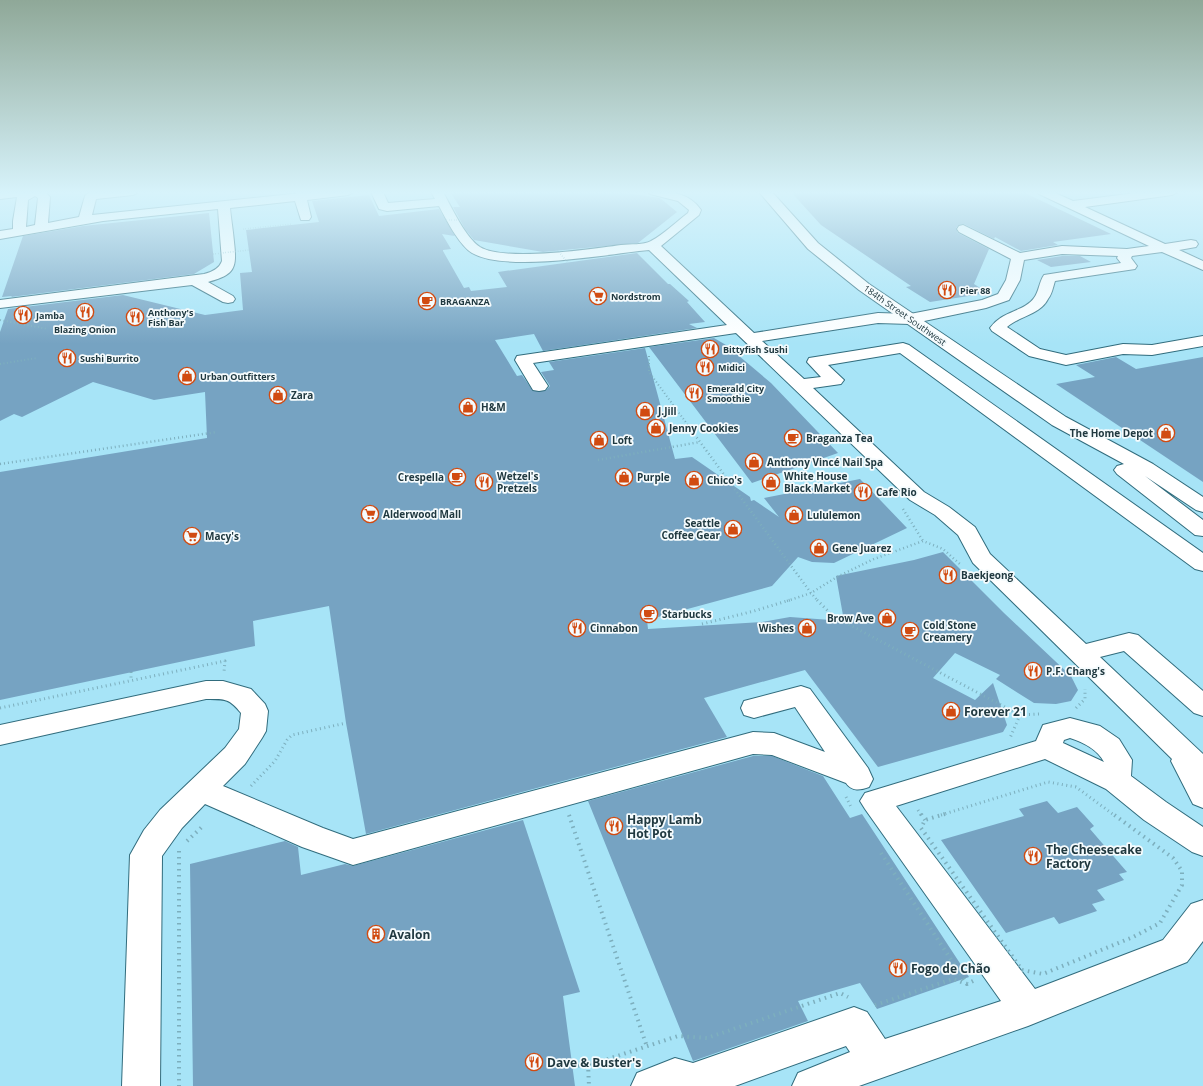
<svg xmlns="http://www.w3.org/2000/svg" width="1203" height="1086" font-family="'Open Sans',sans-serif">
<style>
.building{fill:#76a3c2}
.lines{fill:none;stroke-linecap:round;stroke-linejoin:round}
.minor-casing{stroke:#316c7d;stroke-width:2}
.major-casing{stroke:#316c7d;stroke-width:2}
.path-far4{stroke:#7dafbe;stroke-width:1.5;stroke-dasharray:0.5 2;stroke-linecap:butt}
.path-far3{stroke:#7dafbe;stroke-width:2;stroke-dasharray:1 2.5;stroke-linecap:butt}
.path-far2{stroke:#7dafbe;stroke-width:2.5;stroke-dasharray:1 3;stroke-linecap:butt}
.path-far1{stroke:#7dafbe;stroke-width:3;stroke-dasharray:1 3.5;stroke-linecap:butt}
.path{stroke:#7dafbe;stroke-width:4;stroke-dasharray:1.5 4.5;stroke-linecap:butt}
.minor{fill:#fff;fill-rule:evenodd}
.major{fill:#fff;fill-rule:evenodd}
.path-bridge{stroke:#7dafbe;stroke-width:1.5;stroke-dasharray:0.5 2;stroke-linecap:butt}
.labels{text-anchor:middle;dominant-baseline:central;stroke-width:3.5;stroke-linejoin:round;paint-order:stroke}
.far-poi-label{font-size:9px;font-weight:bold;fill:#203940;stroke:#f5fbfd;text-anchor:start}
.far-street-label{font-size:9px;fill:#203940;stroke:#f5fbfd}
.poi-label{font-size:10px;font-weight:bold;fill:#203940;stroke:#f5fbfd;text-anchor:start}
.near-poi-label{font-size:12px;font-weight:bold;fill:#203940;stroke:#f5fbfd;text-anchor:start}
</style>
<rect width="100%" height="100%" fill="#a7e4f7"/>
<path class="building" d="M450 192H620L660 198 677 212 638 243 543 252 474 240 465 229 453 207H460Z
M791 192H1023L1111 234 1053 242 1058 245 1021 251 995 237 994 239 964 224 959 225 956 228 958 233 989 249 974 284 988 293 930 302 906 287 911 286 821 225Z
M369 195 379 216 439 209 455 236 442 234 451 249 443 250V251L464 288 469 287 471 291 507 287 498 272 637 253 668 284H670L689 301 687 302 705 322 689 324 697 328 543 351 534 334 495 340 517 376 522 375 533 391H545L550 386 541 372 554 370 549 362 645 348 675 459 692 457 750 497 751 501 754 500 779 517 764 498 860 479 907 528 834 563 812 562 798 557 772 586 647 620 648 629 762 622 790 617 844 621 836 576 914 560 943 552 1004 613 1071 676 1078 690 1071 701 1056 704 1034 703 996 679 1000 675 955 653 933 678 975 700 993 683 1007 725 1003 732 878 767 805 670 704 698 727 737 366 834 346 723 329 606 253 621 255 646 0 700V472L207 438 205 392 154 400 93 382 22 417 14 414 0 421V332L8 309 123 295 205 315 243 310 240 273 252 272 246 230 319 222 312 201Z
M209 213 214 262 194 274 11 297 12 296 2 297 23 236 83 226Z
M1062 256H1080L1091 262 1051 267 1037 260Z
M714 338 726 345 771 383 838 453 752 483 649 347Z
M1116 357 1136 369 1203 357V482L1056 384 1095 377 1076 365Z
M753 756H772L823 776 850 818 862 814 969 977 877 1009 860 983 798 1001 808 1021 693 1061 588 801Z
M1047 801 1058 813 1077 807 1094 826 1090 829 1127 872 1119 874 1124 880 1097 890 1105 900 1092 904 1097 911 1059 924 1054 917 1006 933 941 840 1024 816 1019 809Z
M523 820 580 992 563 996 575 1086H193L190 864 285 841 298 847 301 875 345 864 353 866Z"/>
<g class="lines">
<defs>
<path id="minor" d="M0 192H45L50 197 48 223 79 217 85 196 87 194 91 192H139L133 195 96 199 92 215 311 192H354L348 195 307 200 311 217 309 220H301L295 201 230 208C231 219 233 230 234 242 237 268 235 275 208 282L233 296 235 299 233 302 228 303 223 302 192 285 0 308V300L204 274C212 272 219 269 222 261L218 209 103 221 0 239V231L13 229V221L17 197 0 199ZM35 196 38 198 35 225 26 227 28 200Z
M371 192H383L388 203 435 199 431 192H443C452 208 465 237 480 247 505 262 592 249 621 245 630 244 644 245 651 241 664 234 676 222 688 213L689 210 678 201 650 194 648 192C669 192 688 191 701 210L699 215 661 246 754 333 878 313 910 314 982 300 998 294 1006 280 1011 259 959 232 957 229 959 226 963 225 1020 253 1062 246 1127 249 1149 246 1039 194 1037 192H1053L1073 201 1143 192H1178L1172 195 1085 207 1165 244 1191 240 1196 241 1198 244 1196 247 1179 250 1203 261V270L1162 252 1132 256 1131 258 1137 266 1135 269 1055 281C1053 287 1052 294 1048 299 1040 315 1019 316 1007 327L1040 349 1066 355 1123 344 1152 345 1203 336V346L1152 355 1123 354 1066 365 1029 356 992 331 990 328C1003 310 1024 312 1034 298 1039 292 1039 282 1044 275L1121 263 1117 258 1118 256 1062 254 1024 260 1020 280 1009 300 986 308 910 324 878 323 762 341 804 379 821 377 807 362 809 358 903 343 909 345 1203 553V571L1195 569 900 353 828 365 844 380 841 384 813 388 924 492 949 507 975 527 990 554 1086 644 1129 633 1138 635 1203 691V716L1194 713 1124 651 1100 657 1203 754V808L1193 804 1171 761 1172 759 973 563 958 535 935 515 910 500 736 333 533 363 548 386 545 390 539 391 533 390 515 360 517 356 727 325 649 250C607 254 507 273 472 253 459 245 446 219 439 206L387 211 379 209Z
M206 681H223L251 689 265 704 268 711 266 731 262 738 245 764 223 786 323 828 353 839 753 732 774 733 825 752 795 707 754 718 744 715 741 708 744 701 801 686 810 689 868 768 873 779 869 787C861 790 852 792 846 783L772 755 753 754 353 865 302 847 205 804 182 828 162 856 160 1086H122L130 855 144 830 160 810 225 748 239 729 241 713C229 698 225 699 206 699L0 745V725Z
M1070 718 1100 726 1119 739 1132 760 1131 776 1166 802 1203 827V856L1192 852 1144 820 1106 789 1045 759 896 806 1035 989 1163 940 1191 904 1203 900V941L1187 962 1028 1026 859 1086H792L798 1073 850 1052 846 1046 735 1086H631L637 1073 675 1058 693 1063 854 1007 867 1012 885 1039 1001 1001 865 809 860 801 865 793 1036 741 1043 725ZM1070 738C1083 742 1098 750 1104 762L1063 743 1064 740Z"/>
<path id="major" d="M759 192H772L818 243 869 284 1066 417 1153 464 1203 497V512L1196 510 1145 476 1203 520V536L1195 535 1117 474 1114 470 1117 466 1124 464 1052 425 859 290 808 249Z"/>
</defs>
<use href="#minor" class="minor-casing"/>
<use href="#major" class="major-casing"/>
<path class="path-far4" d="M243 229 292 224"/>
<path class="path-far3" d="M0 320 48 329
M649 356V372L693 432
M0 364 37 358"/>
<path class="path-far2" d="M692 431 811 593 818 601
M598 460 700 442
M0 464 217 432
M903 509 923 541
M787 601 811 593 837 577 874 559 923 541 943 549 961 565"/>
<path class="path-far1" d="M817 600 833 616 1020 715 1010 738
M702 624 754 611 790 600
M131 672V681
M0 708 225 661 224 672
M1076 708 1085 699V689
M1020 715 1040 714
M251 786 275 761 287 740 292 735 346 723
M846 797 851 807
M918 810 921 815
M941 815 1048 782 1076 787 1114 815"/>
<path class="path" d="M921 814 925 820
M945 814 925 820 921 828 1022 970 1043 974 1133 937 1160 923 1182 885V871L1173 858 1113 814
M569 815 647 1047
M187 841 204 825
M179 851V1086
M881 853 967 984 975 980
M875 1005 953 979 967 984
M588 1064 589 1086
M572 1067 599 1062 678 1036 707 1038 840 993 848 997"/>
<use href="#minor" class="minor"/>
<use href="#major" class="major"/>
<path class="path-bridge" d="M434 220H486
M553 244 567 262
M213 254 249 250"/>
</g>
<linearGradient id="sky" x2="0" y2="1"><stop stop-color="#8fa898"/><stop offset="0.56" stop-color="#d7f3fb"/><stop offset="1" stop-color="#d7f3fb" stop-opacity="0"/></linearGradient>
<rect width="1203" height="344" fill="url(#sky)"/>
<defs>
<symbol id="restaurant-ring" viewBox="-11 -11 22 22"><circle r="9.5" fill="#f5fbfd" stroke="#d14b11" stroke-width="1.5"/><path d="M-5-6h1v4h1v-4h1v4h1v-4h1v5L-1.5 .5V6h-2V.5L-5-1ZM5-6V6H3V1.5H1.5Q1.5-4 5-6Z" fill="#d14b11"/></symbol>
<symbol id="supermarket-ring" viewBox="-11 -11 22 22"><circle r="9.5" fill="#f5fbfd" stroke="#d14b11" stroke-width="1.5"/><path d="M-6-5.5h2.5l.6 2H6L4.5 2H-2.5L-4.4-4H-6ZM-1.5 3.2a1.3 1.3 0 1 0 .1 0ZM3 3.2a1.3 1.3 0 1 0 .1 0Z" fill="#d14b11"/></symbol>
<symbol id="cafe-ring" viewBox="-11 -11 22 22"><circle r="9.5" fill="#f5fbfd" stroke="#d14b11" stroke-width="1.5"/><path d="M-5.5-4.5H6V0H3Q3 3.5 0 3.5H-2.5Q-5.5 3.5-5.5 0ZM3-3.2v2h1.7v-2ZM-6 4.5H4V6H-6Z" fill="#d14b11"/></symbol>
<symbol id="shop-ring" viewBox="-11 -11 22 22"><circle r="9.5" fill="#f5fbfd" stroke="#d14b11" stroke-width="1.5"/><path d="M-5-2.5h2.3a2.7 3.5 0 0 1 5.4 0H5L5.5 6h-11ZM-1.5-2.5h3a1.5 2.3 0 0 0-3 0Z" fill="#d14b11"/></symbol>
<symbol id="building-ring" viewBox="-11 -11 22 22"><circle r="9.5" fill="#f5fbfd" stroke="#d14b11" stroke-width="1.5"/><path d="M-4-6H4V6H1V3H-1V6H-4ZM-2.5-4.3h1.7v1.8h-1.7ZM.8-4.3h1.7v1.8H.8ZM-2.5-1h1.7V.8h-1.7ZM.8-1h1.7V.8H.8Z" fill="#d14b11"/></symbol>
</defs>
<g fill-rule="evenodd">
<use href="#restaurant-ring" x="937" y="280" width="20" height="20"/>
<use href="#supermarket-ring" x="588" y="286" width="20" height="20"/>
<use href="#cafe-ring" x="417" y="291" width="20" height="20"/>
<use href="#restaurant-ring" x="75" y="302" width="20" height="20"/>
<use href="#restaurant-ring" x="13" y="305" width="20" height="20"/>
<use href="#restaurant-ring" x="125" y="307" width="20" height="20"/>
<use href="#restaurant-ring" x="700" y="339" width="20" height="20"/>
<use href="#restaurant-ring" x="57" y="348" width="20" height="20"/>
<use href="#restaurant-ring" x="695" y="357" width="20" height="20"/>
<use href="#shop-ring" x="177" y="366" width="20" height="20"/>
<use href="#restaurant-ring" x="684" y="383" width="20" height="20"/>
<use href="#shop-ring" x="268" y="385" width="20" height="20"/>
<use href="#shop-ring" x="458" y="397" width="20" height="20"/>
<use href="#shop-ring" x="635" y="401" width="20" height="20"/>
<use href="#shop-ring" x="646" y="418" width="20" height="20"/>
<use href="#shop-ring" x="1156" y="423" width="20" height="20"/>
<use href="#cafe-ring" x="783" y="428" width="20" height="20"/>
<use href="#shop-ring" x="589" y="430" width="20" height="20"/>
<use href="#shop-ring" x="744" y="452" width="20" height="20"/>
<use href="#cafe-ring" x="447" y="467" width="20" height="20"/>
<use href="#shop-ring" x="614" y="467" width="20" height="20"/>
<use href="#shop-ring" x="684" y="470" width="20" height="20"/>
<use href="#restaurant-ring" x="474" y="472" width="20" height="20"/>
<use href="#shop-ring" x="761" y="472" width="20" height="20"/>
<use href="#restaurant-ring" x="853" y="482" width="20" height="20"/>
<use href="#supermarket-ring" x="360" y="504" width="20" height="20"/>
<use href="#shop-ring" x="784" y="505" width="20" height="20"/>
<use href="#shop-ring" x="723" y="519" width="20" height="20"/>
<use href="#supermarket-ring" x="182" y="526" width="20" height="20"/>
<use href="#shop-ring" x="809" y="538" width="20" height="20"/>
<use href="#restaurant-ring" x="938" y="565" width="20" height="20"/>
<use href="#cafe-ring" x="639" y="604" width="20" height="20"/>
<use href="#shop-ring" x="877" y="608" width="20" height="20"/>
<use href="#restaurant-ring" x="567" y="618" width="20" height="20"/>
<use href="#shop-ring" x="797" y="618" width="20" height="20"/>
<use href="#cafe-ring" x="900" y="621" width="20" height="20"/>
<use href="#restaurant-ring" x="1023" y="661" width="20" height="20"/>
<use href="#shop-ring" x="941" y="701" width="20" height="20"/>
<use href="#restaurant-ring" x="604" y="816" width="20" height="20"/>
<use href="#restaurant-ring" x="1023" y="846" width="20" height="20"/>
<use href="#building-ring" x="366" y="924" width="20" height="20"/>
<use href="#restaurant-ring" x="888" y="958" width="20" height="20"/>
<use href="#restaurant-ring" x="524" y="1052" width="20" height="20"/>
</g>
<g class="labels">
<g class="far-poi-label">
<text x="960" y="290">Pier 88</text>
<text x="611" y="296">Nordstrom</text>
<text x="440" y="301">BRAGANZA</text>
<text x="148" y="312">Anthony's<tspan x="148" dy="10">Fish Bar</tspan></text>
<text x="36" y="315">Jamba</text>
<text x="85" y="329" text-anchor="middle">Blazing Onion</text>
<text x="723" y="349">Bittyfish Sushi</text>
<text x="80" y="358">Sushi Burrito</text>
<text x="718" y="367">Midici</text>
<text x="200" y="376">Urban Outfitters</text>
<text x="707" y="388">Emerald City<tspan x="707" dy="10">Smoothie</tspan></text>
</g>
<g class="far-street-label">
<text transform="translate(905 315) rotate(35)">184th Street Southwest</text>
</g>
<g class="poi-label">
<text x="291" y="395">Zara</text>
<text x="481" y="407">H&amp;M</text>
<text x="658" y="411">J.Jill</text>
<text x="669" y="428">Jenny Cookies</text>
<text x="1153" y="433" text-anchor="end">The Home Depot</text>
<text x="806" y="438">Braganza Tea</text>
<text x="612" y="440">Loft</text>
<text x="767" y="462">Anthony Vincé Nail Spa</text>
<text x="497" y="476">Wetzel's<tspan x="497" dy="12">Pretzels</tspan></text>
<text x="784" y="476">White House<tspan x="784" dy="12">Black Market</tspan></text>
<text x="444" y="477" text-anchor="end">Crespella</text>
<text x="637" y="477">Purple</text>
<text x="707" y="480">Chico's</text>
<text x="876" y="492">Cafe Rio</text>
<text x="383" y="514">Alderwood Mall</text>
<text x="807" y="515">Lululemon</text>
<text x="720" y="523" text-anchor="end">Seattle<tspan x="720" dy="12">Coffee Gear</tspan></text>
<text x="205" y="536">Macy's</text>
<text x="832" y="548">Gene Juarez</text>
<text x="961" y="575">Baekjeong</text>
<text x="662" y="614">Starbucks</text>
<text x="874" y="618" text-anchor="end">Brow Ave</text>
<text x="923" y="625">Cold Stone<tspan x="923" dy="12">Creamery</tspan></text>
<text x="590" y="628">Cinnabon</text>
<text x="794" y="628" text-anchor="end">Wishes</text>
<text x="1046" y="671">P.F. Chang's</text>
</g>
<g class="near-poi-label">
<text x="964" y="711">Forever 21</text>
<text x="627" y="819">Happy Lamb<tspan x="627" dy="14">Hot Pot</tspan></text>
<text x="1046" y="849">The Cheesecake<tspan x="1046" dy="14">Factory</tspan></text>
<text x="389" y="934">Avalon</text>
<text x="911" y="968">Fogo de Chão</text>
<text x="547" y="1062">Dave &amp; Buster's</text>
</g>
</g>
</svg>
